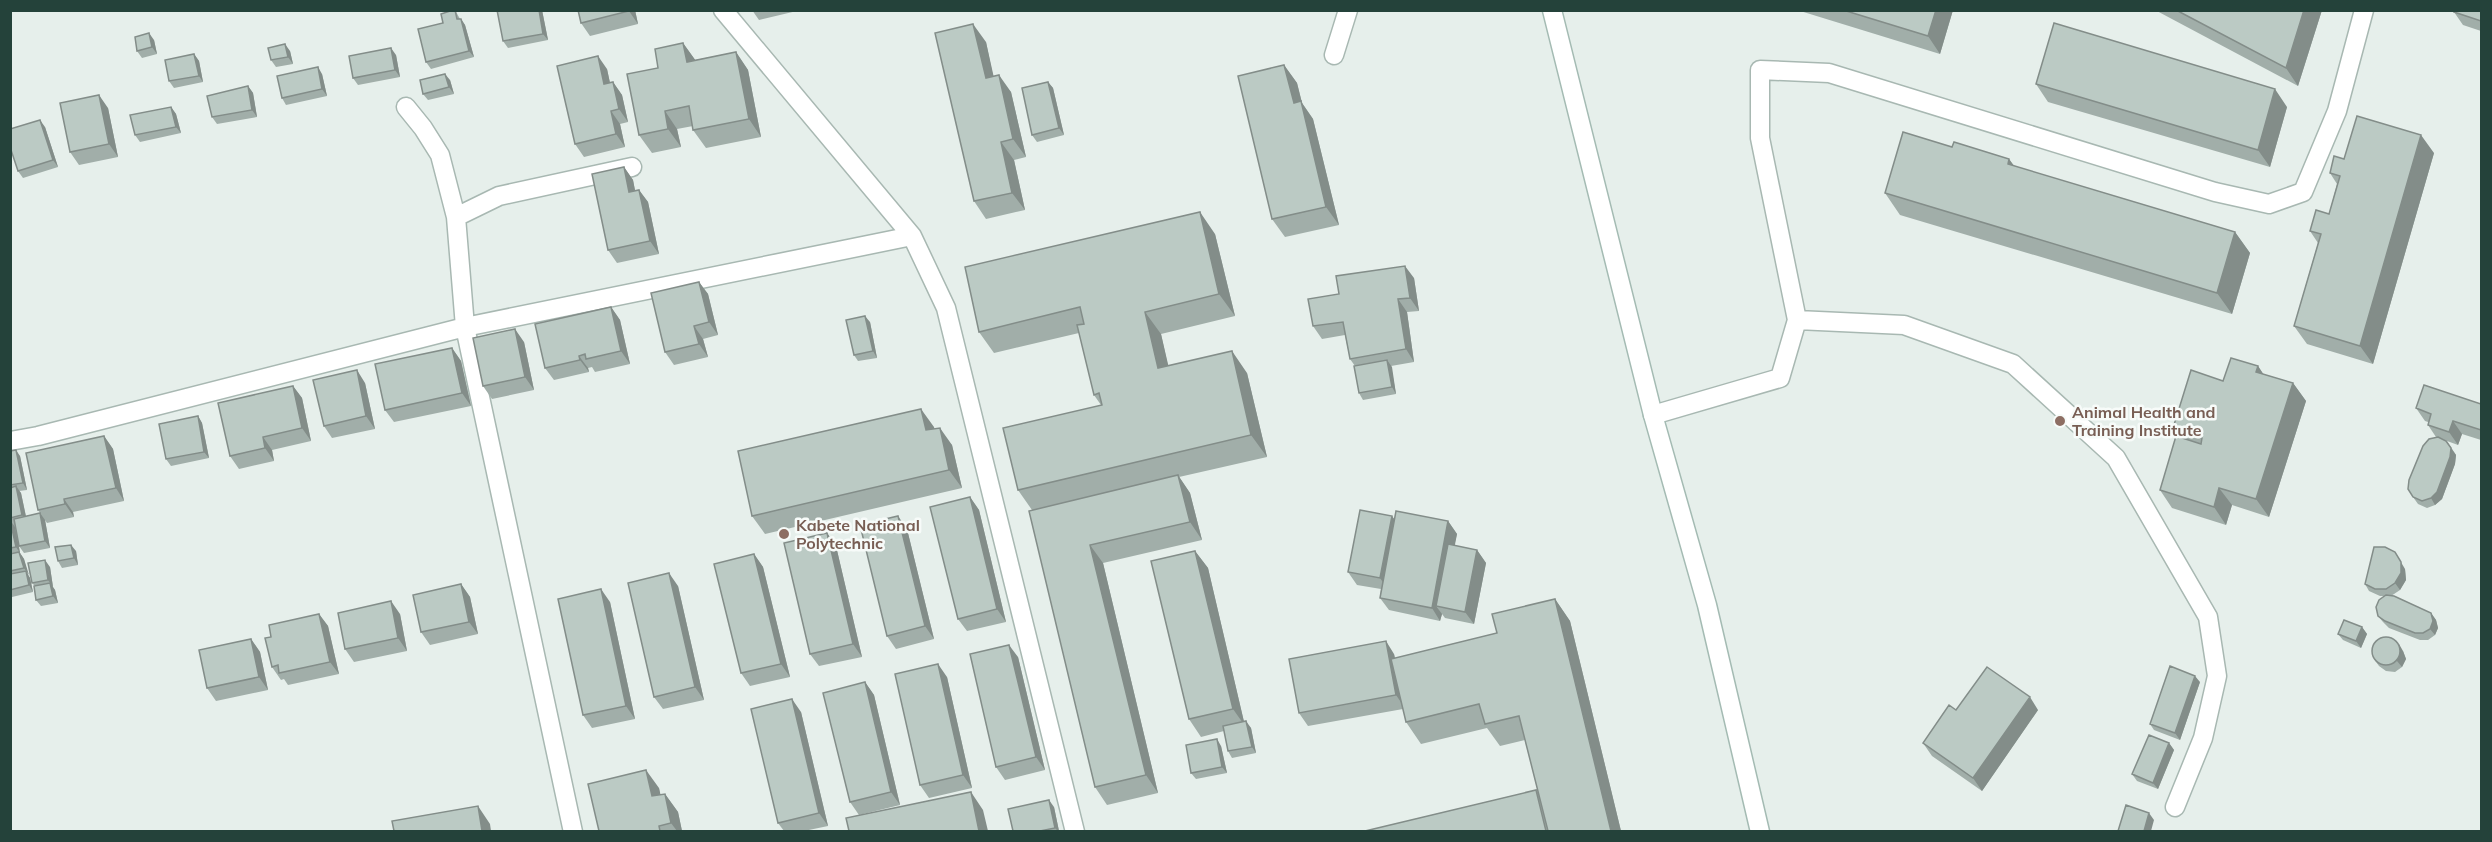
<svg xmlns="http://www.w3.org/2000/svg" width="2492" height="842" font-family="Mulish,sans-serif">
<style>
.lines{fill:none;stroke-linecap:round;stroke-linejoin:round}
.lane-casing{stroke:#a8b8b2;stroke-width:21}
.secondary-casing{stroke:#a4bbb3;stroke-width:21}
.lane{stroke:#fff;stroke-width:18}
.secondary{stroke:#fff;stroke-width:18}
.wall{fill:#a1aea9}
.shaded-wall{fill:#838d89}
.building{fill:#bbcac4;stroke:#838d89;stroke-width:1.5}
.education-dot{fill:#8d6e63;stroke:#f7fbf9;stroke-width:2}
.labels{text-anchor:middle;dominant-baseline:central;stroke-width:5;stroke-linejoin:round;paint-order:stroke}
.education-label{font-size:16px;font-weight:bold;fill:#785e54;stroke:#f7fbf9;text-anchor:start}
</style>
<rect width="100%" height="100%" fill="#e6efeb"/>
<g class="lines">
<defs>
<path id="lane" d="M723 10 912 236 946 308 1075 832
M1334 55 1348 10
M406 107 423 128 440 155 456 217 465 327 573 832
M456 217 499 196 632 167
M1797 320 1904 325 2013 364 2116 458 2208 617 2217 676 2203 738 2175 807
M1653 415 1780 378 1797 320 1760 138V70L1829 73 2215 192 2269 204 2303 192 2337 111 2364 10
M10 441 38 436 465 327 912 236"/>
<path id="secondary" d="M1552 10 1653 415 1707 605 1760 832"/>
</defs>
<use href="#lane" class="lane-casing"/>
<use href="#secondary" class="secondary-casing"/>
<use href="#lane" class="lane"/>
<use href="#secondary" class="secondary"/>
</g>
<path class="wall" d="M455 10 460 19H461L465 25 474 57 431 69 426 62 443 23Z
M542 10 548 40 508 48 503 41Z
M578 10H635L638 24 590 36 581 23Z
M752 10H801L759 20Z
M1797 10H1953L1940 54Z
M2155 10H2322L2298 86Z
M2481 10V31L2463 25 2454 12Z
M154 40 157 54 142 58 137 51Z
M986 42 993 76 1011 92 1026 157 1014 160 1025 210 986 219 974 201Z
M683 43 695 60 736 52 748 70 761 137 706 148 693 130V126L677 129 681 147 652 153 639 135 658 68Z
M290 51 293 64 276 67 271 60Z
M194 54 199 61 203 82 174 88 169 81Z
M396 55 400 77 358 85 353 78Z
M1284 65 1297 83 1302 103 1313 119 1339 225 1285 237 1272 219Z
M607 69 610 83 613 82 622 95 628 122 620 124 625 147 584 157 575 144Z
M322 74 327 96 286 105 282 98Z
M450 80 454 94 428 100 423 94Z
M1048 82 1053 88 1064 135 1037 142 1032 135Z
M2036 84 2287 107 2270 167 2048 102Z
M248 86 253 93 257 117 217 124 212 117Z
M171 107 176 114 181 133 140 142 135 135Z
M108 108 118 157 79 165 70 152Z
M45 127 58 167 23 178 18 171Z
M1952 147 2009 159 2014 166 2235 232 2250 253 2232 314 1900 215 1885 193Z
M2434 153 2373 364 2307 344 2294 326 2318 243 2310 231 2329 214 2337 184 2330 173 2344 159Z
M624 167 633 180 635 191 639 190 648 202 659 254 617 263 608 250Z
M1215 234 1235 316 1161 334 1168 366 1247 373 1267 457 1179 477 1190 493 1202 540 1103 563 1158 793 1107 805 1095 787 1032 510 1018 490 1101 405 1094 395 1079 333 994 353 979 332Z
M1414 278 1419 311 1407 312 1414 362 1391 366 1396 394 1363 400 1359 393 1355 366 1350 359 1345 335 1322 339 1313 326 1339 294Z
M699 282 708 294 718 335 703 339 708 357 674 365 665 352Z
M611 307 620 320 630 364 595 372 592 367 588 368 589 372 554 380 545 368Z
M870 322 877 358 858 361 854 355Z
M524 342 534 390 492 399 483 386Z
M452 348 461 361 471 406 394 422 385 410Z
M2258 366 2263 374 2293 383 2306 401 2269 517 2232 505 2226 525 2172 508 2160 490 2179 437 2173 428 2223 381Z
M365 383 375 429 332 438 324 426Z
M293 386 302 398 311 441 272 450 274 461 239 469 230 456Z
M2481 404V440L2462 434 2458 445 2447 441 2456 455 2455 464 2442 499 2435 505 2427 508 2418 504 2413 497 2436 437 2428 425V422L2425 421 2416 408Z
M198 416 202 423 209 458 171 466 166 459Z
M934 427V429L952 445 962 488 765 534 752 516Z
M104 436 113 449 124 501 73 512 74 517 47 523 38 510Z
M10 451 20 456 27 490 19 491 21 493 26 516 40 513 45 520 50 548 24 553 19 546 20 553 24 559 28 575 30 578 33 592 12 597 10 595Z
M970 497 979 510 1006 622 967 631 958 619Z
M1392 516 1394 519 1448 521 1457 534 1454 546 1477 550 1486 563 1474 624 1445 618 1442 614 1440 621 1389 610 1380 598 1381 589 1357 585 1348 572Z
M907 529 934 639 896 649 887 636Z
M827 533 836 546 862 657 819 666 810 654Z
M76 551 78 565 62 568 58 561Z
M1195 551 1208 568 1244 722 1251 728 1256 753 1232 758 1228 751 1224 731 1201 737 1189 719Z
M754 554 763 567 790 677 750 686 741 673Z
M50 567 53 587 55 590 58 603 41 606 36 600 35 586 32 583Z
M2405 569 2406 580 2400 590 2391 596 2431 613 2436 620 2438 628 2435 635 2428 640H2420L2389 628 2383 622 2378 616 2385 596H2380L2369 591 2365 584Z
M461 584 470 597 478 634 430 645 421 632Z
M678 586 704 700 663 709 654 697Z
M1555 599 1570 621 1621 831H1365L1536 790 1538 792 1525 740 1500 746 1487 728 1421 744 1406 722 1403 709 1308 726 1299 713 1394 654 1395 658 1497 633Z
M610 602 635 719 592 728 583 715Z
M319 614 328 626 339 674 288 685 284 679 281 680 272 667 271 637Z
M400 614 407 651 354 662 345 649Z
M2362 627 2367 634 2361 648 2343 640 2338 634Z
M251 639 260 652 268 690 216 701 207 688Z
M2403 651 2406 659 2402 667 2395 672 2386 671 2379 666 2374 659Z
M1018 657 1045 770 1005 780 996 767Z
M947 677 972 788 929 798 920 785Z
M865 682 874 695 900 805 859 815 850 802Z
M2200 682 2180 740 2154 730 2150 724Z
M1956 710H2038L1982 791 1932 756 1923 743Z
M801 712 828 826 804 831H784L778 823Z
M2169 743 2174 750 2158 789 2137 781 2132 774Z
M1221 746 1227 773 1196 779 1191 773Z
M659 788 660 795 665 794 678 812 682 831H599Z
M1054 807 1059 831H1013Z"/>
<path class="shaded-wall" d="M539 10H542L548 40 543 34Z
M629 10H635L638 24 629 11Z
M1936 10H1953L1940 54 1928 36Z
M2304 10H2322L2298 86 2286 68Z
M461 19 465 25 474 57 469 51Z
M973 24 986 42 998 96 986 78Z
M149 33 154 40 157 54 152 47Z
M683 43 696 61 687 62Z
M285 44 290 51 293 64 288 57Z
M391 48 396 55 400 77 395 70Z
M736 52 748 70 761 137 749 119Z
M194 54 199 61 203 82 199 76Z
M598 56 607 69 613 97 604 84Z
M1284 65 1297 83 1302 103 1313 119 1339 225 1326 207 1294 103Z
M318 67 322 74 327 96 322 89Z
M445 74 450 80 454 94 449 87Z
M999 75 1011 92 1026 157 1013 139Z
M613 82 622 95 628 122 619 109Z
M1048 82 1053 88 1064 135 1059 128Z
M248 86 253 93 257 117 252 110Z
M2275 89 2287 107 2270 167 2258 150Z
M99 95 108 108 118 157 109 144Z
M171 107 176 114 181 133 176 127Z
M611 111 620 124 625 147 616 134Z
M665 111 677 129 681 147 668 129Z
M40 120 45 127 58 167 53 160Z
M2421 135 2434 153 2373 364 2360 346Z
M1001 142 1014 160 1025 210 1012 193Z
M2009 159 2025 181 2008 164Z
M624 167 633 180 638 205 629 192Z
M639 190 648 202 659 254 650 241Z
M1200 212 1215 234 1235 316 1219 294Z
M2235 232 2250 253 2232 314 2217 293Z
M1405 266 1414 278 1419 311 1410 298Z
M699 282 708 294 718 335 709 322Z
M1398 299 1407 312 1414 362 1406 349Z
M611 307 620 320 630 364 621 351Z
M1145 312 1161 334 1174 390 1158 368Z
M865 316 870 322 877 358 873 351Z
M694 326 703 339 708 357 699 344Z
M515 329 524 342 534 390 525 377Z
M452 348 461 361 471 406 462 393Z
M1232 351 1247 373 1267 457 1251 435Z
M579 356 588 368 589 372 580 360Z
M1387 360 1392 367 1396 394 1392 387Z
M2258 366 2270 384 2256 372Z
M357 370 365 383 375 429 366 416Z
M2293 383 2306 401 2269 517 2256 499Z
M293 386 302 398 311 441 302 428Z
M921 409 934 427 939 448 926 430Z
M198 416 202 423 209 458 204 452Z
M2453 421 2462 434 2458 445 2449 432Z
M940 428 952 445 962 488 949 470Z
M104 436 113 449 124 501 116 488Z
M263 437 272 450 274 461 265 448Z
M2446 441 2456 455 2455 464 2442 499 2435 505 2431 498Z
M16 450 20 456 27 490 23 483Z
M1178 475 1190 493 1202 540 1190 522Z
M16 486 21 493 27 522 22 515Z
M2219 488 2232 505 2226 525 2214 507Z
M970 497 979 510 1006 622 997 609Z
M64 499 73 512 74 517 65 504Z
M40 513 45 520 50 548 45 541Z
M898 516 907 529 934 639 925 626Z
M1392 516 1401 529 1389 591 1380 578Z
M10 520 15 527 20 553 24 559 29 575 24 568 20 553 16 547Z
M1448 521 1457 534 1443 607 1436 606 1442 614 1440 621 1432 608Z
M827 533 836 546 862 657 853 644Z
M71 545 76 551 78 565 74 558Z
M1090 545 1103 563 1158 793 1146 775Z
M1477 550 1486 563 1474 624 1465 612Z
M1195 551 1208 568 1245 726 1233 709Z
M2395 552 2405 569 2406 580 2400 590 2395 583Z
M754 554 763 567 790 677 781 664Z
M45 560 50 567 53 587 48 580Z
M26 571 30 578 33 592 29 585Z
M669 573 678 586 704 700 695 687Z
M50 583 55 590 58 603 53 596Z
M461 584 470 597 478 634 469 622Z
M601 589 610 602 635 719 626 706Z
M1555 599 1570 621 1621 831H1611Z
M391 601 400 614 407 651 398 638Z
M2431 613 2436 620 2438 628 2435 635 2430 629Z
M319 614 328 626 339 674 330 662Z
M2362 627 2367 634 2361 648 2356 641Z
M251 639 260 652 268 690 259 677Z
M1386 641 1394 654 1405 708 1396 695Z
M2399 644 2403 651 2406 659 2402 667 2397 661Z
M1009 645 1018 657 1045 770 1036 757Z
M938 664 947 677 972 788 963 775Z
M2195 676 2200 682 2180 740 2175 733Z
M865 682 874 695 900 805 891 792Z
M2030 697 2038 710 1982 791 1973 778Z
M792 699 801 712 828 826 819 813Z
M1246 721 1251 728 1256 753 1252 747Z
M1217 739 1221 746 1227 773 1222 767Z
M2169 743 2174 750 2158 789 2153 783Z
M646 770 659 788 665 814 652 796Z
M971 792 983 810 988 831H979Z
M665 794 678 812 682 831H677L671 823Z
M1049 800 1054 807 1059 831H1058L1055 828Z
M478 806 490 824 491 831H482Z
M2149 813 2154 820 2151 831H2144Z"/>
<path class="building" d="M453 10H455L457 19H461L469 51 426 62 418 29 443 23 441 14Z
M497 10H539L543 34 503 41Z
M578 10H629V11L581 23Z
M1843 10H1936L1928 36Z
M2176 10H2304L2286 68Z
M2455 10H2481V21L2454 12Z
M2054 23 2275 89 2258 150 2036 84Z
M973 24 986 78 999 75 1013 139 1001 142 1012 193 974 201 935 33Z
M149 33 152 47 137 51 135 37Z
M683 43 687 62 736 52 749 119 693 130 689 106 665 111 668 129 639 135 627 74 658 68 655 49Z
M285 44 288 57 271 60 268 48Z
M391 48 395 70 353 78 349 56Z
M194 54 199 76 169 81 165 60Z
M598 56 604 84 613 82 619 109 611 111 616 134 575 144 557 66Z
M1284 65 1294 103 1301 101 1326 207 1272 219 1238 76Z
M318 67 322 89 282 98 277 76Z
M445 74 449 87 423 94 420 80Z
M1048 82 1059 128 1032 135 1022 88Z
M248 86 252 110 212 117 207 96Z
M99 95 109 144 70 152 60 103Z
M171 107 176 127 135 135 130 115Z
M2357 116 2421 135 2360 346 2294 326 2321 234 2310 231 2316 210 2329 214 2340 176 2330 173 2334 156 2344 159Z
M40 120 53 160 18 171 10 147V129Z
M1903 132 1952 147 1954 142 2009 159 2008 164 2235 232 2217 293 1885 193Z
M624 167 629 192 639 190 650 241 608 250 592 174Z
M1200 212 1219 294 1145 312 1158 368 1232 351 1251 435 1018 490 1003 428 1102 405 1099 393 1094 395 1077 325 1084 324 1080 307 979 332 965 267Z
M1405 266 1410 298 1398 299 1406 349 1350 359 1343 322 1313 326 1308 299 1339 294 1336 276Z
M699 282 709 322 694 326 699 344 665 352 651 293Z
M611 307 621 351 586 359 585 354 579 356 580 360 545 368 535 324Z
M865 316 873 351 854 355 846 320Z
M515 329 525 377 483 386 473 338Z
M452 348 462 393 385 410 375 364Z
M2231 358 2258 366 2256 372 2293 383 2256 499 2219 488 2214 507 2160 490 2176 436 2201 444 2202 438 2173 428 2191 370 2223 381Z
M1387 360 1392 387 1359 393 1354 366Z
M357 370 366 416 324 426 313 380Z
M2424 385 2481 404V430L2453 421 2449 432 2428 425 2431 414 2416 408Z
M293 386 302 428 263 437 265 448 230 456 218 403Z
M921 409 926 430 940 428 949 470 752 516 738 451Z
M198 416 204 452 166 459 159 424Z
M104 436 116 488 64 499 65 504 38 510 26 453Z
M2438 437 2446 441 2451 448 2450 457 2437 492 2431 498 2422 501 2413 497 2408 489 2409 480 2423 446 2429 439Z
M16 450 23 483 10 485V451Z
M1178 475 1190 522 1090 545 1146 775 1095 787 1029 511Z
M16 486 22 515 10 518V488Z
M970 497 997 609 958 619 930 507Z
M1360 510 1392 516 1380 578 1348 572Z
M1396 511 1448 521 1432 608 1380 598Z
M40 513 45 541 19 546 14 519Z
M898 516 925 626 887 636 860 525Z
M10 520 16 547 10 548Z
M827 533 853 644 810 654 784 543Z
M1448 544 1477 550 1465 612 1436 606Z
M71 545 74 558 58 561 55 547Z
M2374 547H2385L2395 552 2401 562V573L2395 583 2386 589H2375L2365 584Z
M1195 551 1233 709 1189 719 1151 561Z
M19 552 24 568 10 571V554Z
M754 554 781 664 741 673 714 564Z
M45 560 48 580 32 583 28 563Z
M26 571 29 585 10 590V574Z
M669 573 695 687 654 697 628 583Z
M50 583 53 596 36 600 34 586Z
M461 584 469 622 421 632 413 595Z
M601 589 626 706 583 715 558 599Z
M2386 595 2394 596 2431 613 2433 621 2430 629 2423 633H2415L2385 621 2378 616 2376 607 2379 600Z
M1555 599 1611 831H1548L1519 716 1485 724 1479 704 1406 722 1391 659 1497 633 1492 614Z
M391 601 398 638 345 649 338 613Z
M319 614 330 662 279 673 278 665 272 667 265 638 271 637 269 625Z
M2344 620 2362 627 2356 641 2338 634Z
M2372 651a14 14 0 1 1 28 0a14 14 0 1 1-28 0Z
M251 639 259 677 207 688 199 650Z
M1386 641 1396 695 1299 713 1289 659Z
M1009 645 1036 757 996 767 970 654Z
M938 664 963 775 920 785 895 674Z
M2170 666 2195 676 2175 733 2150 724Z
M1987 667 2030 697 1973 778 1923 743 1949 705 1956 710Z
M865 682 891 792 850 802 823 693Z
M792 699 819 813 778 823 751 709Z
M1246 721 1252 747 1228 751 1223 726Z
M2149 735 2169 743 2153 783 2132 774Z
M1217 739 1222 767 1191 773 1186 745Z
M646 770 652 796 665 794 671 823 659 826 660 831H599L588 784Z
M1536 790 1546 831H1365Z
M971 792 979 831H849L846 818Z
M1049 800 1055 828 1040 831H1013L1008 809Z
M2126 805 2149 813 2144 831H2118Z
M478 806 482 831H394L392 821Z"/>
<g class="education-dot">
<circle cx="2060" cy="421" r="6"/>
<circle cx="784" cy="534" r="6"/>
</g>
<g class="labels">
<g class="education-label">
<text x="2072" y="412">Animal Health and<tspan x="2072" dy="18">Training Institute</tspan></text>
<text x="796" y="525">Kabete National<tspan x="796" dy="18">Polytechnic</tspan></text>
</g>
</g>
<rect width="2492" height="842" fill="none" stroke="#24423a" stroke-width="24"/>
</svg>
